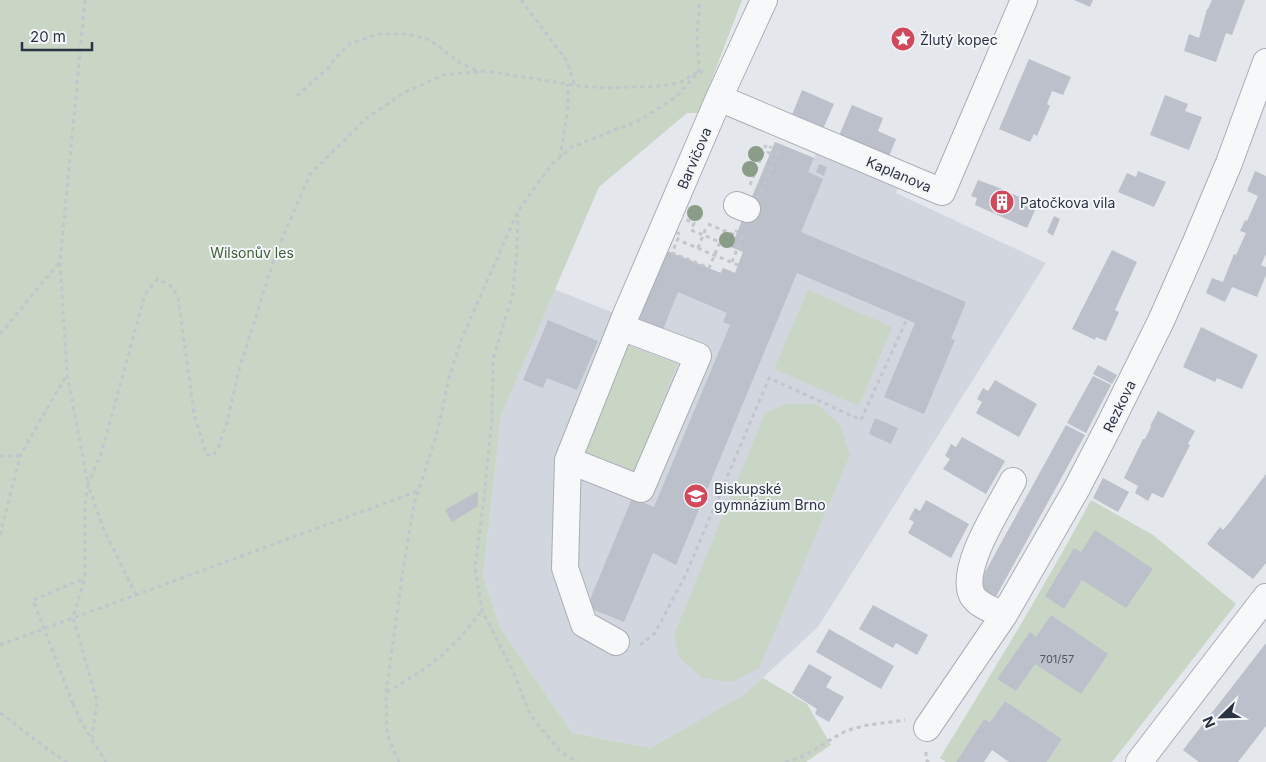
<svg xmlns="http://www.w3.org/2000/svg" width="1266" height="762" font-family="Inter,sans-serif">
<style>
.built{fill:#d2d6de}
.green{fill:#c9d6c5}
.building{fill:#bbc0ca}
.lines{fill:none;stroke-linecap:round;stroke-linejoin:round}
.minor-casing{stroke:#a9aeb7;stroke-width:28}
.path{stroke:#c2c5cb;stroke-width:3;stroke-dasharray:4 4;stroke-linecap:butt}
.minor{stroke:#f7f8fa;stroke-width:26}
.path-bridge{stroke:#c2c5cb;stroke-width:3;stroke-dasharray:4 4;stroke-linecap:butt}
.tree{fill:#899d89}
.labels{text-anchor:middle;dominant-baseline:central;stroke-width:4;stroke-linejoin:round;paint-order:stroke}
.number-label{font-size:11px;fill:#4f5766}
.poi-label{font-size:14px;fill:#2b3445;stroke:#f4f6f9;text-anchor:start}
.street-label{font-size:14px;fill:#2b3445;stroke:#f4f6f9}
.park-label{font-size:14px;fill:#3f6138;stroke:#f4f6f9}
</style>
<rect width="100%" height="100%" fill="#e4e7ec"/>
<path class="built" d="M775 142 814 158 818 150 899 184 896 193 1046 263 818 627 743 696 651 748 572 733 500 627 483 576 501 415 554 289 614 313 665 250 720 273 723 268 735 273 743 252 731 247Z"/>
<path class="green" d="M0 0H742L699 113H687L599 187 501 415 483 576 500 627 572 733 651 748 742 696 763 678 807 704 831 745 806 762H0Z
M808 290 892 327 859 406 774 369Z
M624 344 677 364 635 471 582 450Z
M787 404H817L840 425 850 455 759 668 732 682 702 678 679 657 674 635 765 413Z
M1091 500 1153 535 1236 604 1112 762H1047L1062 739 1005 701 990 722 984 719 956 762H946L940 758C992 673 1044 588 1091 500Z"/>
<path class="building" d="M1074 0H1093L1090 7Z
M1212 0H1245L1232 35 1226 33 1216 62 1184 51 1189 34 1199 38 1207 9H1208Z
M1029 59 1071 77 1063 95 1052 91 1047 104 1050 106 1037 136 1034 134 1030 142 999 129Z
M802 90 834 104 822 131 792 115Z
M1165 95 1188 104 1185 111 1202 117 1189 150 1150 135Z
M852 105 883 118 878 131 896 139 888 159 838 138Z
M775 142 814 158 808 172 823 179 801 232 966 302 951 339 955 340 924 414 884 397 915 323 797 273 676 565 653 553 624 622 587 607 632 498 654 507 730 325 723 322 727 313 678 292 662 332 636 321 665 250 721 273 723 268 735 273 743 252 731 247Z
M819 164 827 167 824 176 816 172Z
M1138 171 1166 182 1154 207 1118 192 1127 173 1136 177Z
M1255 171 1266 176V254L1261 265 1266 267V275L1257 297 1232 287 1225 302 1206 293 1212 278 1223 282 1234 254 1236 255 1246 233 1240 231 1245 220 1247 221 1258 196 1247 191Z
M978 180 1005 190 1037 206 1027 228 975 205 977 198 971 196Z
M1054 216 1060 219 1053 236 1047 232Z
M1112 250 1137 262 1115 310 1119 312 1106 341 1096 337 1095 340 1072 329Z
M548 320 598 341 577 390 547 378 543 388 523 380Z
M1201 327 1258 355 1242 389 1217 378 1215 382 1183 367Z
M1098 365 1117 375 1112 384 1093 374Z
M1093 376 1111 385 1086 433 1067 423Z
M995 380 1037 404 1019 437 976 413 982 402 977 399 983 388 988 391Z
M1158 411 1195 431 1188 444 1190 445 1163 498 1152 493 1148 501 1135 493 1138 486 1124 478 1143 439H1145L1151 427 1150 426Z
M875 418 898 428 891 444 869 434Z
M1066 425 1085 435 993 602 974 592Z
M962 437 1005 461 986 494 943 469 950 459 945 456 951 444 956 447Z
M1266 474V563L1253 579 1207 544 1220 527 1223 530 1230 522Z
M1103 478 1129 492 1118 512 1093 498Z
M478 491V506L452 522 445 510Z
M926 500 969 524 951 558 908 533 914 522 909 519 915 508 920 511Z
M1095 530 1153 569 1126 608 1082 580 1064 609 1045 596 1074 548 1081 552Z
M873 605 928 635 917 655 896 643 893 648 859 629Z
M1051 615 1108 654 1081 694 1035 664 1016 691 997 679 1030 632 1036 637Z
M829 629 894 666 881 689 816 652Z
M1266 643V726L1238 762H1199L1183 750Z
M809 664 832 677 826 687 844 697 829 722 815 714 817 709 792 693Z
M1005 701 1062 739 1047 762H1009L992 750 984 762H956L984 719 990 722Z"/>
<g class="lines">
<defs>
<path id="minor" d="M719 98 942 192 1024 0
M737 205 747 209
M568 460 641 489 698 356 621 327
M1004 615C994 610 978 606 972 595 959 568 1000 506 1013 481
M616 642 584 624 565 568 568 460 625 317 719 98 764 0
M927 728 1004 615 1077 488 1109 426 1161 321 1195 244 1229 163 1266 62
M1139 762 1266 597"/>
</defs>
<use href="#minor" class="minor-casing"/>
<path class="path" d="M85 0 60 263 67 374 88 484 85 503V578L73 617 97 701 92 738
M521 0 566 60 575 85
M297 96 327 69 339 54 351 43 379 34H407L430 40 460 63 481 72
M771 154 768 152 771 146
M560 158 568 108V84
M750 185 766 145
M761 192 779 149
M518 213 517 250 512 297 493 359 492 417 484 498 475 567 482 610 513 671 531 716 561 752 577 762
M679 217 694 223 691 230 720 242 709 268 672 253 680 234 673 231Z
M708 224 735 235 737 230
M725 231 724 234 733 238 730 246
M683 242 738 265
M698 248 706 228
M732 262 744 232
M0 334 59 263
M0 456H20
M0 535 20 456 67 374
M136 595 103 528 88 484 102 451 145 294 158 279 171 286 178 297 194 413 206 454 213 456 219 446 227 422 239 370 276 253 310 174 368 117 405 92 444 75 486 71 580 86 606 88 663 86 681 82 699 71 703 72
M0 645 418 491
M640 645 655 633 686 574 769 378 861 420 907 319
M387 692C428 669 454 649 482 610
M73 704 81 722 106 762
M0 713C23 729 43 748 67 762
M926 752V760L929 762
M399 762 387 734 386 693 403 570 414 505 437 433 449 378 461 340 518 211 552 164 572 147 640 120 676 97 699 71 697 34 700 0
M785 762C807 758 824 742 844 732 863 724 885 723 905 720"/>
<use href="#minor" class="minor"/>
<path class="path-bridge" d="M73 704 33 600 85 578"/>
</g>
<g class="tree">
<circle cx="756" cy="154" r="8"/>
<circle cx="750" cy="169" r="8"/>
<circle cx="695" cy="213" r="8"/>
<circle cx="727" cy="240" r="8"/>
</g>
<defs>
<symbol id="sight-disc" viewBox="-11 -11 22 22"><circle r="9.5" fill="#d1495b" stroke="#f4f6f9"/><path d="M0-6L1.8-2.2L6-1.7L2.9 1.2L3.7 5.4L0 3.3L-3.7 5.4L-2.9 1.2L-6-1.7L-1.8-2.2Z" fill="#fff"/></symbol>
<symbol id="building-disc" viewBox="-11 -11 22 22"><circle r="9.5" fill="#d1495b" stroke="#f4f6f9"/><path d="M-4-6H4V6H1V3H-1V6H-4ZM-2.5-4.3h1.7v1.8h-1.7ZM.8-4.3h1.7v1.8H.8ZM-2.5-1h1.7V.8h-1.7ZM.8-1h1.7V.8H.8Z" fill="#fff"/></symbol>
<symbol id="school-disc" viewBox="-11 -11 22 22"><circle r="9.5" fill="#d1495b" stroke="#f4f6f9"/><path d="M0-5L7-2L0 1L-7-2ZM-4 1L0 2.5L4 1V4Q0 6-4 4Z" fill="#fff"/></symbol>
</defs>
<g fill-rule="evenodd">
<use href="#sight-disc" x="889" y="25" width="28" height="28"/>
<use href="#building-disc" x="988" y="188" width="28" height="28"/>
<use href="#school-disc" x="682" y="482" width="28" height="28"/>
</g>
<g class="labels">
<g class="number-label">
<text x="1057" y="659">701/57</text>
</g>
<g class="poi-label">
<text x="920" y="39">Žlutý kopec</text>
<text x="1020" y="202">Patočkova vila</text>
<text x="714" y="488">Biskupské<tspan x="714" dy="16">gymnázium Brno</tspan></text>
</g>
<g class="street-label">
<text transform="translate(694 158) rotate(-67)">Barvičova</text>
<text transform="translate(899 174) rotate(23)">Kaplanova</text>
<text transform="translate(1119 406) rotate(-64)">Rezkova</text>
</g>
<g class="park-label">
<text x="252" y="252">Wilsonův les</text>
</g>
</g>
<g transform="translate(1221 717) rotate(247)" stroke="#f4f6f9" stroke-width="4" paint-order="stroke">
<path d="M0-4L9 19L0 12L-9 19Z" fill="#2b3445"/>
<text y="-8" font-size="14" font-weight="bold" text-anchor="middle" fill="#2b3445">N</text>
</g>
<path d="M22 42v8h70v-8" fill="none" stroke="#2b3445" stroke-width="2.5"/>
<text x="30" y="42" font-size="15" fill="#2b3445" stroke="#f4f6f9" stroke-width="4" paint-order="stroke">20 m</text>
</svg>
